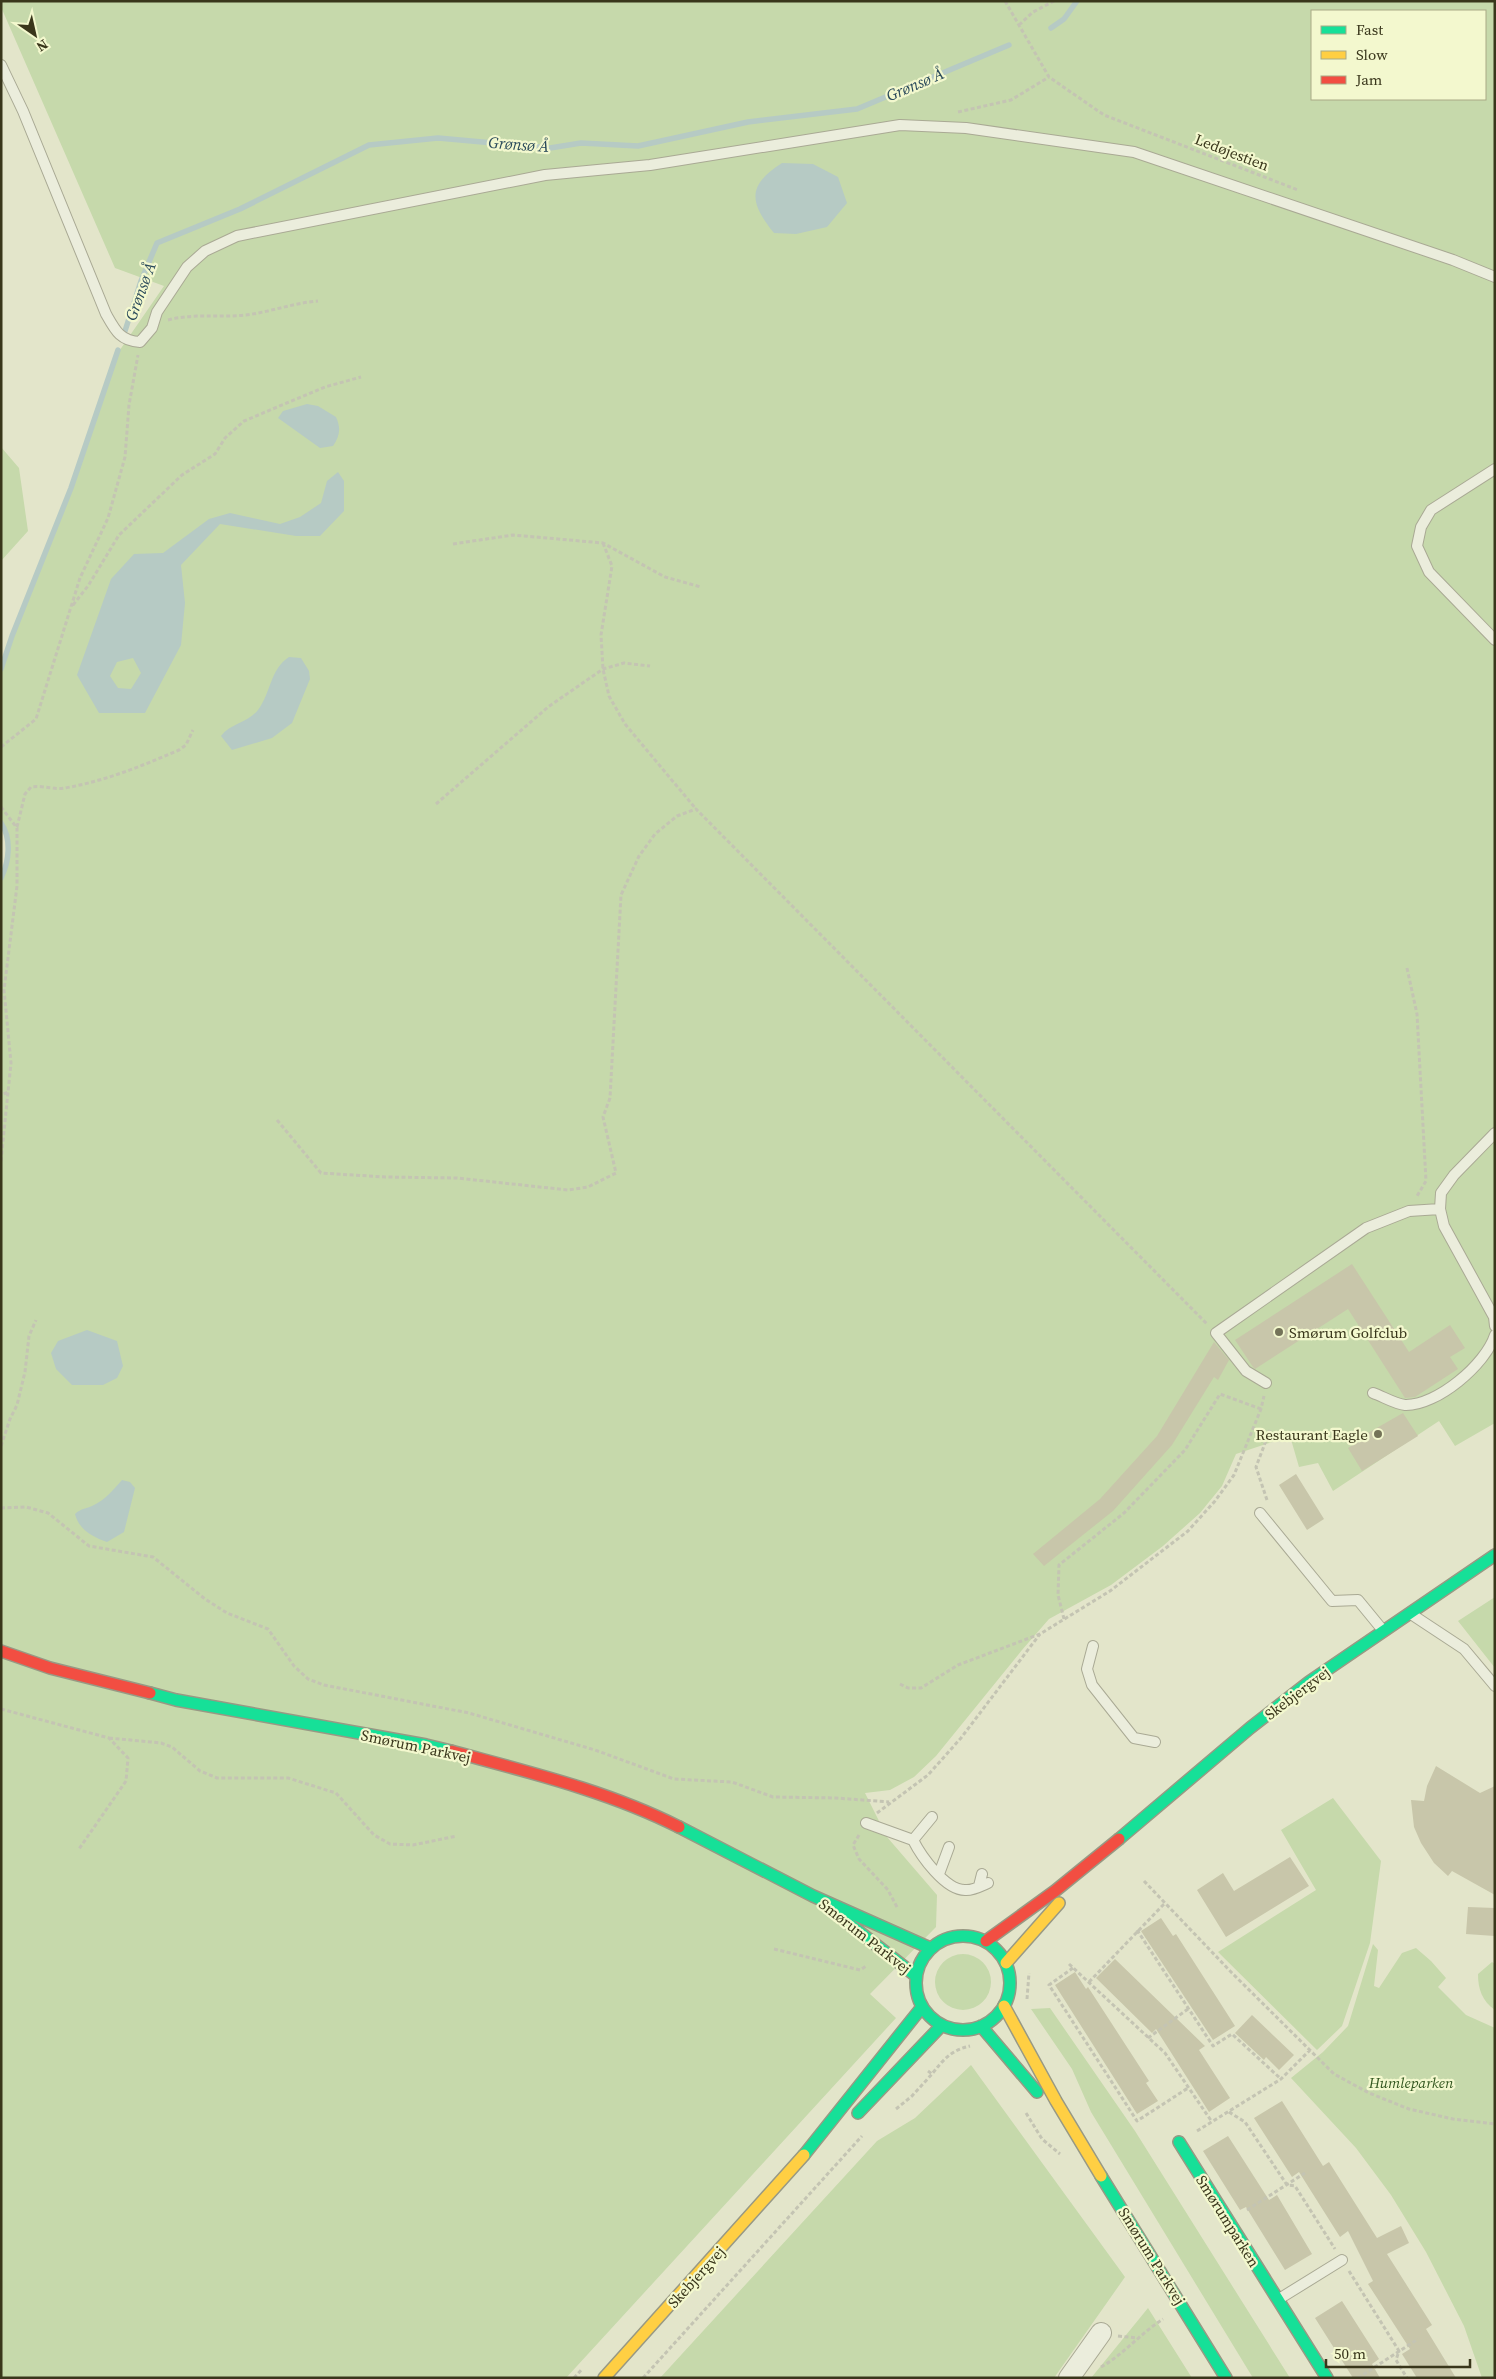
<svg xmlns="http://www.w3.org/2000/svg" width="1496" height="2379" font-family="'Source Serif 4',serif">
<style>
.green{fill:#c6d9ab;fill-rule:evenodd}
.water{fill:#b6cac4;fill-rule:evenodd}
.lines{fill:none;stroke-linecap:round;stroke-linejoin:round}
.stream{stroke:#b6cac4;stroke-width:5.5}
.building{fill:#c8c6aa}
.lane-casing{stroke:#a9a994;stroke-width:12}
.street-casing{stroke:#a9a994;stroke-width:22}
.fast-casing{stroke:#989984;stroke-width:14}
.slow-casing{stroke:#989984;stroke-width:14}
.jam-casing{stroke:#989984;stroke-width:14}
.path{stroke:#c4c4b3;stroke-width:3;stroke-dasharray:4 2.5;stroke-linecap:butt}
.lane{stroke:#ebeddc;stroke-width:10}
.street{stroke:#ebeddc;stroke-width:20}
.fast{stroke:#16e098;stroke-width:11}
.slow{stroke:#ffcf43;stroke-width:11}
.jam{stroke:#f24e42;stroke-width:11}
.poi-dot{fill:#747358;stroke:#f3f8ce;stroke-width:2}
.labels{text-anchor:middle;dominant-baseline:central;stroke-width:4.5;stroke-linejoin:round;paint-order:stroke}
.street-label{font-size:15px;fill:#39361b;stroke:#f3f8ce}
.poi-label{font-size:15px;fill:#39361b;stroke:#f3f8ce;text-anchor:start}
.park-label{font-size:15px;font-style:italic;fill:#335720;stroke:#f3f8ce}
.water-label{font-size:16px;font-style:italic;fill:#29495a;stroke:#f3f8ce}
</style>
<rect width="100%" height="100%" fill="#e3e5ca"/>
<path class="green" d="M1 1H1495V1423L1455 1446 1439 1421 1333 1491 1318 1463 1299 1467 1290 1436 1236 1454 1222 1486 1200 1513 1163 1546 1111 1585 1049 1619 1022 1650 936 1756 914 1777 890 1790 865 1793 887 1837 937 1895 936 1927 870 1994 896 2018 566 2378H1V878C9 862 12 839 1 823V669L12 636 71 488 113 360 164 286 115 268 1 7ZM1312 11H1485V99H1312Z
M1 447 19 468 28 531 1 561Z
M1495 1597V1668L1458 1621Z
M1333 1798 1381 1861 1370 1943 1342 2026 1317 2050 1218 1952 1316 1890 1281 1830Z
M1373 1944 1378 1950 1374 1986 1379 1988 1402 1953 1416 1948 1431 1961 1446 1978 1438 1987 1466 2015 1495 2028V2378H1482L1464 2326 1426 2252 1391 2195 1356 2148 1291 2078 1323 2052 1348 2026Z
M935 1982a28 28 0 1 1 56 0a28 28 0 1 1-56 0Z
M1492 1962 1495 1964V2010C1482 2001 1478 1989 1478 1974Z
M1050 2008 1135 2131 1290 2378H1253L1091 2112 1072 2069 1031 2009Z
M971 2065 1125 2277 1054 2378H660L877 2141 915 2118Z
M1148 2308 1192 2378H1091Z"/>
<path class="water" d="M782 163 813 164 838 177 847 203 827 227 796 234 774 233C750 203 746 186 782 163Z
M307 404 318 406 336 417C341 428 340 436 333 446L320 448 278 418 283 411Z
M338 472 344 481V511L320 536H296L220 524 181 565 185 603 181 645 145 713H99L77 675 111 579 134 554 163 553 209 519 230 513 280 524 300 517 321 503 327 481ZM133 658 141 673 131 689 118 688 110 676 117 662Z
M289 657 301 658 309 671 310 679 292 723 272 738 232 750 221 736C231 723 248 723 258 710 271 693 270 669 289 657Z
M87 1330 117 1341 123 1366 117 1378 103 1385H72L56 1369 51 1353 58 1341Z
M122 1480 130 1482 135 1488 124 1532 107 1542C93 1537 79 1530 75 1514 81 1508 87 1509 94 1505 105 1500 114 1489 122 1480Z"/>
<g class="lines">
<path class="stream" d="M1051 28 1064 19 1077 1
M125 331 141 281 157 243 240 209 369 145 438 138 550 148 581 143 638 146 748 122 857 109 1009 45
M1 669 12 636 71 488 118 350
M1 823C12 839 9 862 1 878"/>
</g>
<path class="building" d="M1352 1264 1409 1352 1450 1325 1465 1348 1450 1357 1458 1369 1415 1397 1405 1398 1348 1309 1255 1369 1253 1367 1235 1340Z
M1214 1342 1229 1360 1218 1380 1214 1377 1172 1445 1113 1511 1044 1566 1033 1554 1100 1499 1157 1436Z
M1403 1413 1418 1436 1362 1471 1348 1448 1367 1436 1366 1434Z
M1296 1474 1324 1519 1307 1530 1279 1485Z
M1436 1766 1480 1793 1495 1786V1895L1452 1871 1448 1876 1434 1863 1421 1843 1414 1827 1411 1800 1424 1801 1427 1786Z
M1290 1857 1309 1886 1226 1937 1197 1890 1223 1873 1234 1891Z
M1468 1907 1495 1908V1936L1466 1934Z
M1161 1918 1173 1936 1176 1934 1235 2026 1213 2040 1141 1931Z
M1115 1959 1205 2046 1199 2050 1230 2098 1209 2112 1156 2029 1152 2033 1096 1978Z
M1075 1972 1086 1989 1088 1987 1149 2081 1146 2083 1158 2101 1137 2114 1055 1985Z
M1252 2015 1294 2055 1279 2070 1266 2057 1264 2060 1235 2033Z
M1282 2101 1323 2166 1329 2162 1377 2238 1401 2226 1409 2243 1387 2254 1432 2325 1426 2329 1456 2378H1417L1402 2354 1410 2349 1368 2284 1373 2281 1348 2231 1340 2237 1299 2172 1292 2177 1254 2118Z
M1228 2136 1269 2200 1277 2195 1312 2254 1285 2270 1246 2207 1240 2210 1203 2151Z
M1342 2301 1379 2359 1372 2364 1380 2378H1353L1315 2318Z"/>
<g class="lines">
<defs>
<path id="lane" d="M1 65 23 111 106 314C115 330 120 341 140 342L152 328 157 312 187 267 205 251 237 236 545 175 650 165 900 125 966 128 1134 152 1453 260 1495 277
M1495 469 1431 510 1421 527 1417 546 1429 572 1495 640
M1495 1133 1454 1175 1441 1193 1440 1209 1444 1226 1494 1317 1495 1326
M1266 1383 1246 1371 1216 1333 1366 1228 1409 1211 1440 1209
M1373 1393C1382 1396 1395 1404 1405 1405 1437 1406 1486 1364 1495 1335
M1260 1513 1332 1601 1358 1600 1381 1628
M1411 1614 1464 1649 1495 1686
M1093 1646 1087 1669 1092 1685 1134 1738 1155 1742
M866 1823 913 1840C921 1856 945 1890 965 1890 972 1891 981 1886 988 1883
M913 1840 932 1817
M939 1874 949 1847
M979 1886 982 1874
M1279 2299 1342 2260"/>
<path id="street" d="M1069 2378 1101 2333"/>
<path id="fast" d="M150 1693 176 1700 426 1745 451 1751
M679 1827 813 1896 930 1948
M1119 1839 1250 1728 1309 1682 1495 1555
M848 1923 916 1976
M916 1983a47 47 0 1 1 94 0a47 47 0 1 1-94 0Z
M981 2026 1037 2092
M858 2113 942 2025
M1179 2142 1327 2378
M804 2155 922 2007
M1101 2176 1226 2378"/>
<path id="slow" d="M1006 1963 1059 1903
M1004 2006 1056 2101 1101 2176
M604 2378 804 2155"/>
<path id="jam" d="M1 1651 50 1668 150 1693
M451 1751C528 1772 608 1791 679 1827
M986 1941 1055 1891 1119 1839"/>
</defs>
<use href="#lane" class="lane-casing"/>
<use href="#street" class="street-casing"/>
<use href="#fast" class="fast-casing"/>
<use href="#slow" class="slow-casing"/>
<use href="#jam" class="jam-casing"/>
<path class="path" d="M1005 1 1049 77 1104 115 1298 190
M1019 25 1033 12 1054 1
M958 112 1011 100 1049 77
M168 320C194 313 220 318 246 315 270 312 293 303 318 301
M603 543 612 566 601 635 603 669 609 696 625 724 696 809
M453 544 513 535 603 543 665 577 701 587
M73 605 88 586 119 535 182 475 215 454 225 438 244 421 325 387 361 377
M1 747 36 719 80 578 108 518 125 457 129 405 138 355
M436 804 548 707 603 669 624 663 650 666
M1 807 17 828V886L4 990 11 1063 8 1092 1 1095
M17 827 25 794 31 787C43 785 55 790 65 788 105 781 142 766 179 750L186 745 193 730
M1407 968 1417 1014 1426 1181 1417 1196
M277 1120 321 1173 385 1177 457 1178 568 1190 588 1187 616 1173 603 1117 610 1098 621 895 639 856 655 834 677 816 696 809 1207 1324
M1 1161 8 1092
M1 1446 10 1419 17 1405 25 1372 29 1336 36 1320
M1267 1500 1256 1467 1270 1430
M1 1508 26 1507 48 1513 89 1546 153 1557 205 1599 227 1613 268 1629 294 1666 308 1679 324 1685 469 1713 595 1750 674 1779 732 1782 773 1797 836 1798 889 1802
M1064 1619 1058 1595 1059 1565 1124 1513 1185 1450 1220 1394 1261 1409
M900 1684 908 1688H921L958 1665 1040 1634 1110 1591 1188 1531 1215 1501 1234 1475 1261 1409 1264 1396
M1 1709 109 1738 128 1758 126 1781 79 1849
M109 1738 161 1743 172 1747 200 1771 217 1778H288L336 1793 374 1835 390 1844 413 1845 457 1836
M877 1813 928 1775 961 1738 1040 1634
M859 1835 853 1845 859 1859 888 1890 897 1907
M1144 1881 1232 1973 1334 2074 1369 2093 1409 2109 1453 2119 1495 2124
M1137 1930 1213 2046 1232 2034 1281 2079
M774 1949 860 1970 866 1966
M1069 1964 1165 2053 1212 2122
M1073 1968 1049 1985 1137 2121 1188 2088
M1089 1982 1165 1903
M1027 1999 1029 1973
M1148 2038 1188 2009
M928 2071 932 2074C943 2060 951 2050 970 2046
M896 2109 912 2096 932 2074
M1229 2112 1245 2122 1287 2185 1295 2186 1335 2249
M1026 2113 1042 2139 1060 2154
M1197 2131 1281 2079 1310 2050
M1247 2210 1305 2173
M1349 2271 1399 2351 1396 2360 1407 2378
M1118 2336 1137 2338
M1101 2367C1124 2354 1141 2333 1163 2319
M574 2378 582 2369
M643 2378 862 2136
M1358 2378 1418 2339"/>
<use href="#lane" class="lane"/>
<use href="#street" class="street"/>
<use href="#fast" class="fast"/>
<use href="#slow" class="slow"/>
<use href="#jam" class="jam"/>
</g>
<g class="poi-dot">
<circle cx="1279" cy="1332" r="5"/>
<circle cx="1378" cy="1434" r="5"/>
</g>
<g class="labels">
<g class="street-label">
<text transform="translate(1232 152) rotate(21)">Ledøjestien</text>
<text transform="translate(1297 1693) rotate(-37)">Skebjergvej</text>
<text transform="translate(416 1746) rotate(12)">Smørum Parkvej</text>
<text transform="translate(865 1936) rotate(38)">Smørum Parkvej</text>
<text transform="translate(1228 2221) rotate(58)">Smørumparken</text>
<text transform="translate(1152 2256) rotate(58)">Smørum Parkvej</text>
<text transform="translate(696 2277) rotate(-48)">Skebjergvej</text>
</g>
<g class="poi-label">
<text x="1289" y="1332">Smørum Golfclub</text>
<text x="1368" y="1434" text-anchor="end">Restaurant Eagle</text>
</g>
<g class="park-label">
<text x="1411" y="2082">Humleparken</text>
</g>
<g class="water-label">
<text transform="translate(915 84) rotate(-23)">Grønsø Å</text>
<text transform="translate(519 144) rotate(4)">Grønsø Å</text>
<text transform="translate(140 291) rotate(-70)">Grønsø Å</text>
</g>
</g>
<rect width="1496" height="2379" fill="none" stroke="#39361b" stroke-width="5"/>
<rect x="1311" y="10" width="175" height="90" fill="#f3f8ce" stroke="#a9aa86"/>
<rect x="1321" y="26" width="25" height="8" fill="#16e098" stroke="#a9aa86"/>
<text x="1356" y="35" font-size="15" fill="#39361b">Fast</text>
<rect x="1321" y="51" width="25" height="8" fill="#ffcf43" stroke="#a9aa86"/>
<text x="1356" y="60" font-size="15" fill="#39361b">Slow</text>
<rect x="1321" y="76" width="25" height="8" fill="#f24e42" stroke="#a9aa86"/>
<text x="1356" y="85" font-size="15" fill="#39361b">Jam</text>
<g transform="translate(35 35) rotate(146)" stroke="#f3f8ce" stroke-width="4" paint-order="stroke">
<path d="M0-4L9 19L0 12L-9 19Z" fill="#39361b"/>
<text y="-8" font-size="14" font-weight="bold" text-anchor="middle" fill="#39361b">N</text>
</g>
<path d="M1326 2359v8h144v-8" fill="none" stroke="#39361b" stroke-width="2.5"/>
<text x="1334" y="2359" font-size="15" fill="#39361b" stroke="#f3f8ce" stroke-width="4" paint-order="stroke">50 m</text>
</svg>
